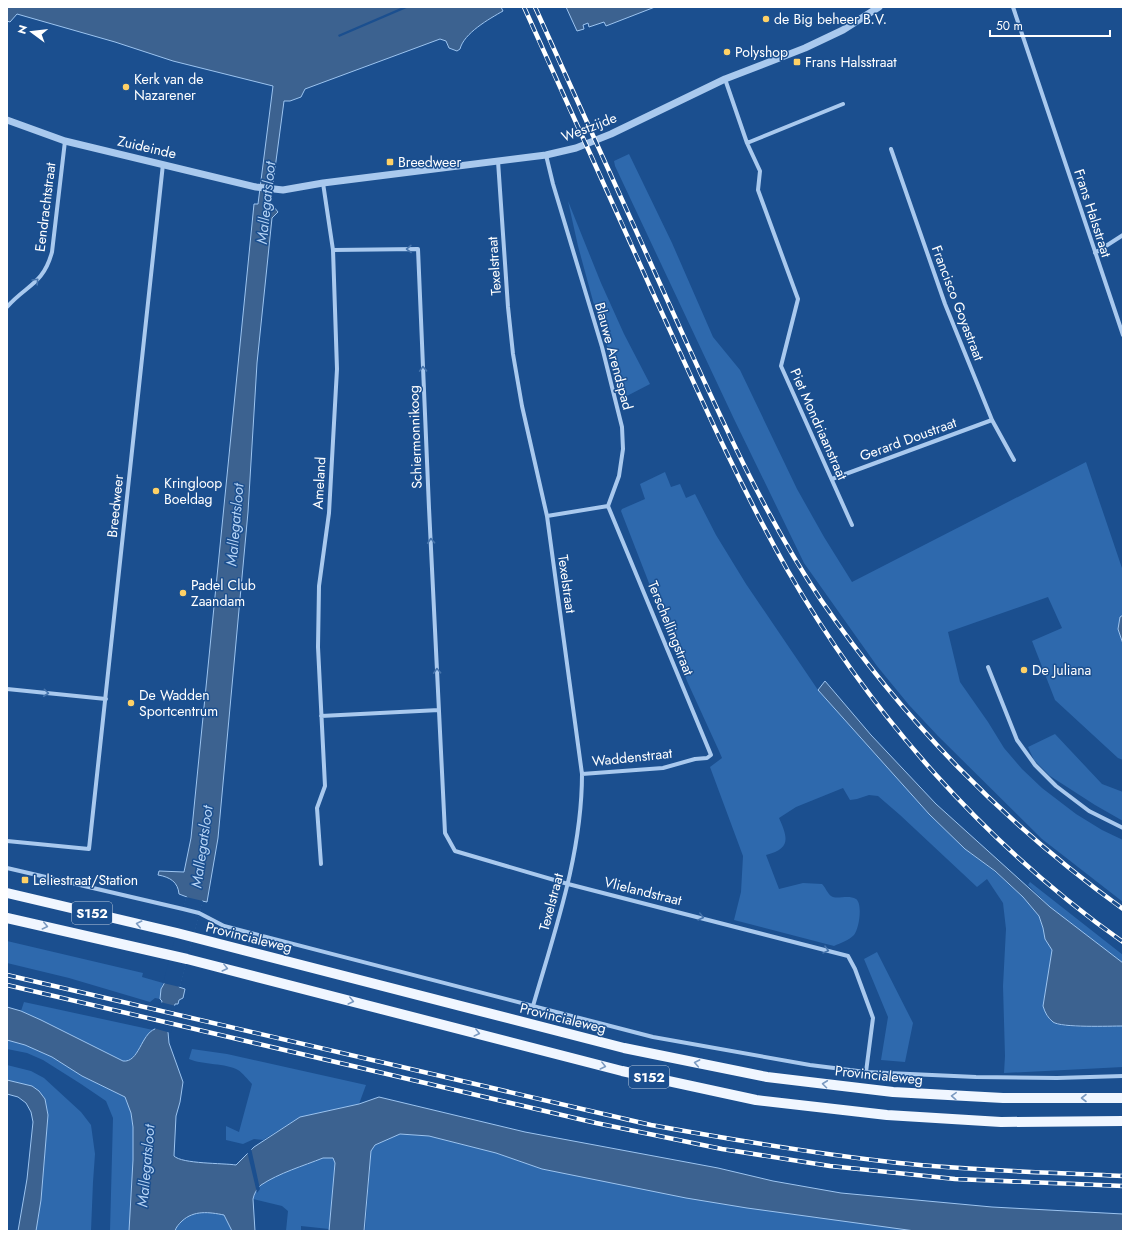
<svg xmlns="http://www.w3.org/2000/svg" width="1130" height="1238" font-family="Jost,sans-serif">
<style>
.green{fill:#2e69ad}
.water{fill:#3c6290;stroke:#9cc4f0}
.pier{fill:#1b4f8f}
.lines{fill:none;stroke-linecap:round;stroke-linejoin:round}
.minor{stroke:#a9c9ee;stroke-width:4}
.tertiary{stroke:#a9c9ee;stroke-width:7}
.primary{stroke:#f0f6ff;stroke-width:10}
.rail-casing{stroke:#fff;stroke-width:4.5}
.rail{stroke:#1b4f8f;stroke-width:3;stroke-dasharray:9;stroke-linecap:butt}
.oneway{stroke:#4674ac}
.oneway2{stroke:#7b9ac1}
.poi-dot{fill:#ffd166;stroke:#1b4f8f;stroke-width:1.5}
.labels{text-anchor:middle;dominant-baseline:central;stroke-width:3;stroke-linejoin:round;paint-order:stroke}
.shield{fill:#1b4f8f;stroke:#bbcadd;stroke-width:1}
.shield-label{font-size:13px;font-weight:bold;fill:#fff}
.poi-label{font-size:14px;fill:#fff;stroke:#1b4f8f;text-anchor:start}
.street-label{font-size:14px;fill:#fff;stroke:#1b4f8f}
.water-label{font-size:15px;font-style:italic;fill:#b5d3f5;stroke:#1b4f8f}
</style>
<rect width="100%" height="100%" fill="#1b4f8f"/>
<path class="green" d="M629 154 672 243 713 337 740 370 797 489 824 537 852 582 1086 462 1123 571V615L1120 617 1121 640 1123 644V760L1118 758 1055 700 1032 641 1062 628 1048 597 948 632 960 682 988 722 1004 748 1022 769 1042 788 1076 814 1102 830 1123 840V902L1042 839 938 736 909 705 877 666 804 563 734 419 615 166 614 161Z
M568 201 601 283 624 334 650 384 623 398 593 301 578 246Z
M665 472 671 487 680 484 686 498 695 494 716 535 746 584 818 690 929 814 965 849 994 871 1023 897 1039 916 1043 928 1045 939 1052 950 1043 1006C1045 1013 1049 1021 1056 1024 1073 1029 1104 1026 1123 1026V1067L1004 1073 1005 1056 1003 986 1006 929 1003 903 987 879 977 887 900 815 878 796 869 795 857 799 850 800 843 788 796 807 779 818C788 838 791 849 766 855L779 889 803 883 822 884C825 887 828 894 831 896 837 900 848 894 856 899 863 904 859 929 854 935 849 940 841 943 834 946L734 920 741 892 743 856 710 767 722 758 719 751 687 681 621 511 622 509 645 499 640 484Z
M1055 734 1102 784 1123 792V821L1095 805 1050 776 1034 760 1028 747Z
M1030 882 1123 955V963L1050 907 1028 885Z
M7 941 143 973 142 977 163 983 161 989 160 999 155 998 150 1002 69 978 7 963Z
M877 952 913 1023 905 1062 881 1060 888 1017 864 959Z
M24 1002 153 1030C142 1038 137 1063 123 1061L21 1011Z
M7 1040 25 1045 52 1057 82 1076 125 1097 131 1113 133 1127V1160L129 1231H110L113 1118 106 1101 81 1084 43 1060 27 1053 7 1049Z
M192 1049 227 1054 366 1085 359 1104 300 1117 263 1140 254 1139 243 1144 226 1140V1126L239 1132 252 1084C248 1080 243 1073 238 1070 226 1063 203 1065 189 1059Z
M7 1065 31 1071 44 1078 81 1112 91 1125 95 1154 93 1182 91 1231H36L41 1200 48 1115 45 1099 32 1086 7 1080Z
M400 1134 429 1136 496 1153 542 1169 915 1231H365L371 1151 375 1145Z
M330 1157 333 1158 335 1163 329 1229 301 1226V1231H286L288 1211 282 1206 253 1199C254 1194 257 1188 261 1185 278 1173 304 1166 323 1158Z
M211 1212 224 1215 232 1231H175C177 1224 187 1215 194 1213 199 1212 206 1213 211 1212Z"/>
<path class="water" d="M7 7H501L503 11C489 19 464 33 460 49L457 51 449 48 446 41 440 39 305 89 301 97 290 101H284L270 206 274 207 278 212 272 218 257 363 248 512 218 838 207 902 202 901 179 987 185 989 183 998 179 1000 178 1004H175L168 1032 169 1043 183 1082 180 1102 176 1116 174 1156C182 1164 223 1163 236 1165L254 1147 300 1117 359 1104 379 1097 525 1132 718 1168 773 1181 841 1193 992 1207 1123 1214V1231H915L747 1208 686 1198 542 1169 496 1153 429 1136 400 1134 375 1145 371 1151 364 1231H329L335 1163 333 1158H323C303 1166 279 1173 261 1185 257 1188 254 1194 253 1199L255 1231H232L224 1215C209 1212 194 1210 182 1221 179 1224 176 1227 175 1231H129L133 1160V1127L131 1113 125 1097 82 1076 52 1057 25 1045 7 1040V1007L21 1011 41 1020 123 1061C139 1063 141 1034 155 1029L162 1001 160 999 161 989 165 982 187 897 179 894C178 882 170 877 158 875L159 871 184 872 191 838 254 204H258L273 86 173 61 115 42 17 14 10 22 7 21Z
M566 7H655L606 26 604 22 589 27 588 23 583 25 584 29 577 31Z
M1123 615V644L1118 629 1120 617Z
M825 681 871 735 936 804 1050 907 1123 963V1026C1110 1026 1061 1028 1053 1022 1048 1018 1045 1013 1043 1006L1052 950 1045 939 1043 928 1039 916 1023 897 995 871 965 849 929 814 818 690Z
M7 1080 32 1086 39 1091 45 1099 48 1115 41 1200 36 1231H18L27 1179 33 1122 31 1112 26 1103 18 1097 7 1094Z"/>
<path class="pier" d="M403 7H409L339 37 338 35Z
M186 897 203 901 180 987 163 983Z
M160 1002 176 1006 171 1033 153 1028Z
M251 1148 260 1189 257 1193 247 1151Z"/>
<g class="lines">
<path class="minor" d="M1013 7 1123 335
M725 79 747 143 760 171 758 190 798 299 781 366 852 525
M747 143 843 104
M891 149 945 304 992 420 1014 460
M546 155 553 184 602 347 622 427 623 449 619 476 608 506 547 516
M498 161 508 307 513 354 522 406 547 516 582 774C582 854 555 930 533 1006
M333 250 418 249 429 508 445 833 455 851 568 884 848 956 855 969 873 1018 866 1072
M1095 253 1123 235
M7 307C26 285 43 285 52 252L65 141
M832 479 992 420
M988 667 1017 740 1035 765 1056 786 1089 811 1123 828
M7 689 106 699
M321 716 439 710
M582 774 663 768 695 759 707 758 711 755 608 506
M7 841 89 849 163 164
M321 864 317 808 325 786 318 647 319 586 329 513 337 369 333 250 323 183
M7 868 183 909 199 913 224 926 653 1037 810 1065 866 1072 976 1077 1057 1078 1123 1076"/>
<path class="tertiary" d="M7 120 65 141 256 187 283 190 323 183 546 155 576 148 611 134 725 79 805 48 843 30 879 7"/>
<path class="primary" d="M7 893 177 933 624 1048 767 1077 893 1092 1003 1098H1123
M7 918 187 959 622 1071 756 1100 887 1115 1001 1122 1123 1121"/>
<defs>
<path id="rail" d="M524 7C566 102 610 196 652 291 695 385 737 481 788 571 871 715 987 846 1123 942
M535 7C584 117 635 227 684 337 725 427 766 518 821 600 905 722 1003 822 1123 909
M7 975 651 1125C734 1140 816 1154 899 1163 974 1171 1048 1172 1123 1176
M7 985 596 1123 722 1149 830 1166 955 1179 1123 1186"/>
</defs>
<use href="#rail" class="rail-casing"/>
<use href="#rail" class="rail"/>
</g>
<defs><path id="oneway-chevron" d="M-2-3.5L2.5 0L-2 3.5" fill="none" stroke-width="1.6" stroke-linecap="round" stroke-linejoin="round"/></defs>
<g class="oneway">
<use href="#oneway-chevron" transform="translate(409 249) rotate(179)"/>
<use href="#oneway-chevron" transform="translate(36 281) rotate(-46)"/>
<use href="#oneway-chevron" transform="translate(423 369) rotate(-92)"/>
<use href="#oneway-chevron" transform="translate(431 541) rotate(-93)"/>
<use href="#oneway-chevron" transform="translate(437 671) rotate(-93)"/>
<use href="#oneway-chevron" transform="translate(46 693) rotate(6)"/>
<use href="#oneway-chevron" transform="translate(701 917) rotate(14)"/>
<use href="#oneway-chevron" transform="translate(826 950) rotate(15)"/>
</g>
<g class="oneway2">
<use href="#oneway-chevron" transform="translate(139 924) rotate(-167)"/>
<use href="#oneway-chevron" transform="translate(45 926) rotate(13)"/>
<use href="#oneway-chevron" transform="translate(225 968) rotate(14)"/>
<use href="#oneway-chevron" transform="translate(351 1001) rotate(14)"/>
<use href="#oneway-chevron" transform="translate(477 1033) rotate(14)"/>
<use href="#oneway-chevron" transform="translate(697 1063) rotate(-169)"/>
<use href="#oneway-chevron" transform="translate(603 1066) rotate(14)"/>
<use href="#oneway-chevron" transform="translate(825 1084) rotate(-173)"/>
<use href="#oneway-chevron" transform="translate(954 1096) rotate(-177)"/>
<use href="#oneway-chevron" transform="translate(1084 1098) rotate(180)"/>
</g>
<g class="poi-dot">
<circle cx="766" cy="19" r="4"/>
<circle cx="727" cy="52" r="4"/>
<rect x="793" y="58" width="8" height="8" rx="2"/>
<circle cx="126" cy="87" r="4"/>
<rect x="386" y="158" width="8" height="8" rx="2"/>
<circle cx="156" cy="491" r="4"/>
<circle cx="183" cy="593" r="4"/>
<circle cx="1024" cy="670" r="4"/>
<circle cx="131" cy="703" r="4"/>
<rect x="21" y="876" width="8" height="8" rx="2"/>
</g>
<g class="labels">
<g class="shield">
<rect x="72" y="902" width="40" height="22" rx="3"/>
<rect x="629" y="1066" width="40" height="22" rx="3"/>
</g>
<g class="shield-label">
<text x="92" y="913">S152</text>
<text x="649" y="1077">S152</text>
</g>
<g class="poi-label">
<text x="774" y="19">de Big beheer B.V.</text>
<text x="735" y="52">Polyshop</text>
<text x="805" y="62">Frans Halsstraat</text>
<text x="134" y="79">Kerk van de<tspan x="134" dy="16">Nazarener</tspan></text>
<text x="398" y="162">Breedweer</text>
<text x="164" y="483">Kringloop<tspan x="164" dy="16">Boeldag</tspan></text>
<text x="191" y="585">Padel Club<tspan x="191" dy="16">Zaandam</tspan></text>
<text x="1032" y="670">De Juliana</text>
<text x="139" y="695">De Wadden<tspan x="139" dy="16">Sportcentrum</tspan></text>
<text x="33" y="880">Leliestraat/Station</text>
</g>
<g class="street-label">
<text transform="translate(589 127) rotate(-21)">Westzijde</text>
<text transform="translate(147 147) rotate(13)">Zuideinde</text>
<text transform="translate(45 207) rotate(-83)">Eendrachtstraat</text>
<text transform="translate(1093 213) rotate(72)">Frans Halsstraat</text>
<text transform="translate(494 266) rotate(-94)">Texelstraat</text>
<text transform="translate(958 303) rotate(69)">Francisco Goyastraat</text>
<text transform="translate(614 356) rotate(75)">Blauwe Arendspad</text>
<text transform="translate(819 424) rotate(66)">Piet Mondriaanstraat</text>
<text transform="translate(415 437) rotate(-92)">Schiermonnikoog</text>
<text transform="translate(908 439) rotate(-20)">Gerard Doustraat</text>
<text transform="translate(319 483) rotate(-87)">Ameland</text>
<text transform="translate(115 506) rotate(-84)">Breedweer</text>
<text transform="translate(567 584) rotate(82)">Texelstraat</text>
<text transform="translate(671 628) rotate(68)">Terschellingstraat</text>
<text transform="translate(632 757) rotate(-6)">Waddenstraat</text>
<text transform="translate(643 891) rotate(14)">Vlielandstraat</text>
<text transform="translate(551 902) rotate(-75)">Texelstraat</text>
<text transform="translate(249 937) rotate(14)">Provincialeweg</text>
<text transform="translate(563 1018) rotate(14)">Provincialeweg</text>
<text transform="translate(879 1075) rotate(6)">Provincialeweg</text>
</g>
<g class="water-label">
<text transform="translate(266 203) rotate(-84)">Mallegatsloot</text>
<text transform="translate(235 525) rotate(-85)">Mallegatsloot</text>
<text transform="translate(202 847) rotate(-82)">Mallegatsloot</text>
<text transform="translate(146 1166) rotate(-85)">Mallegatsloot</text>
</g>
</g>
<rect width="1130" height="1238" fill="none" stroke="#ffffff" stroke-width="16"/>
<g transform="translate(32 32) rotate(285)" stroke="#1b4f8f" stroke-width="3" paint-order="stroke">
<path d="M0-3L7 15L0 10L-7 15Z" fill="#ffffff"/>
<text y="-6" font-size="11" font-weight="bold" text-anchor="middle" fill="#ffffff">N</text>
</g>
<path d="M990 30v6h120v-6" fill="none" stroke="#ffffff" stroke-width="2"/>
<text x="996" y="30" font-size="12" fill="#ffffff" stroke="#1b4f8f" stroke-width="3" paint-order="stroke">50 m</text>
</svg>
